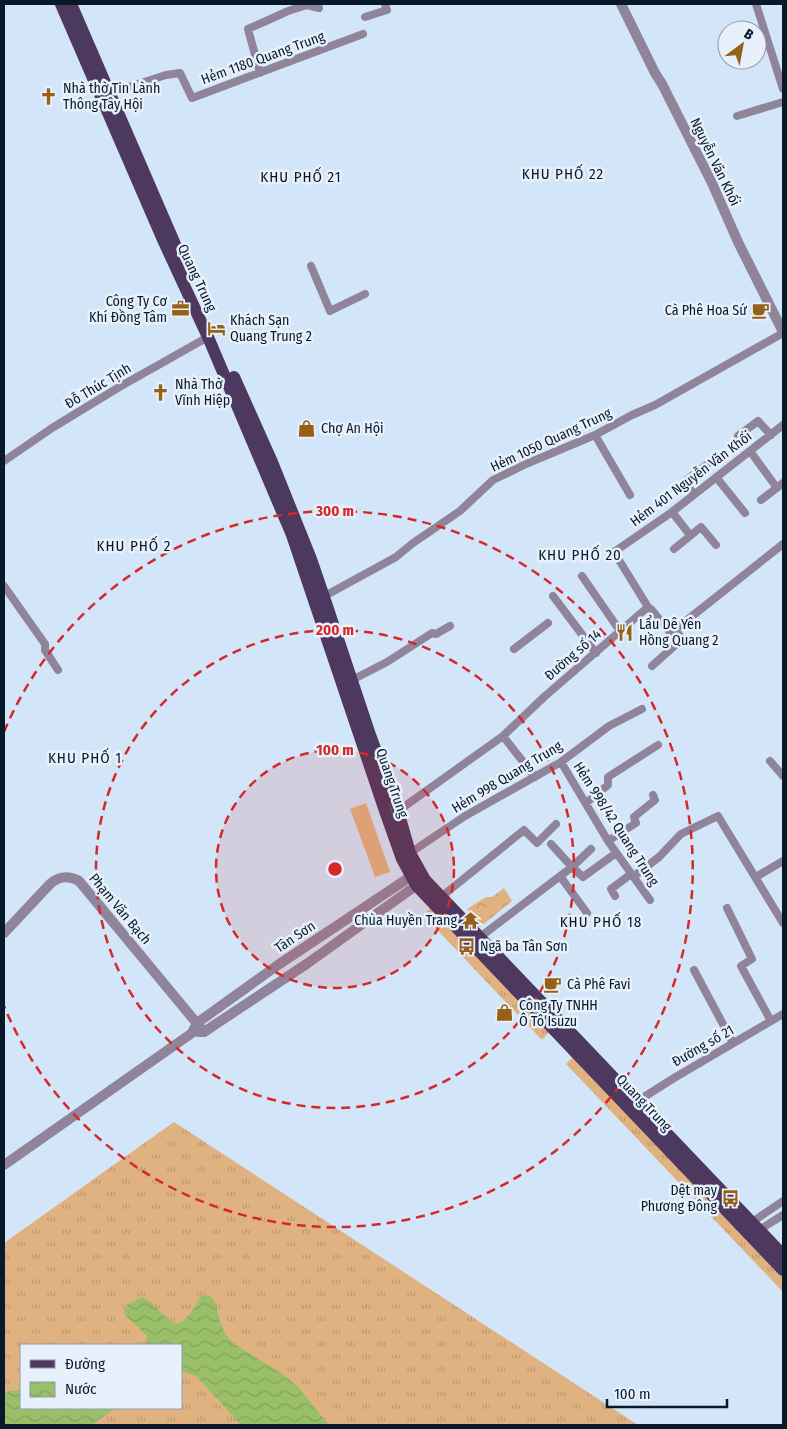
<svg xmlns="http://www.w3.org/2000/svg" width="787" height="1429" font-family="'Fira Sans Condensed',sans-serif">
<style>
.grass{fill:url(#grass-tufts);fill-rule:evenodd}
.forest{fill:url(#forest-crowns)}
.pitch{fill:#e0b281}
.water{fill:url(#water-waves)}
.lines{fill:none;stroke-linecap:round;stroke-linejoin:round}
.minor{stroke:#90849b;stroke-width:8}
.tertiary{stroke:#90849b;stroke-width:10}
.primary{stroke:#4d385f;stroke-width:12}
.ring{fill:none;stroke:#d62828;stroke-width:2.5;stroke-dasharray:9 6}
.labels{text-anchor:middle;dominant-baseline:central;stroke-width:5;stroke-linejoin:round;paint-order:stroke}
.street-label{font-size:14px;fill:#081a2a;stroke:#e8f1fb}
.poi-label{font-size:14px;fill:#081a2a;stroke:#e8f1fb;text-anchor:start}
.neighbourhood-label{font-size:15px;letter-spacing:1px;fill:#081a2a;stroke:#e8f1fb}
.centre{fill:#d62828;stroke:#e8f1fb;stroke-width:2.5}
.ring-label{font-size:15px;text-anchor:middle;font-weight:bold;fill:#d62828;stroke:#e8f1fb;stroke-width:5;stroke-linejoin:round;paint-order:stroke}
</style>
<defs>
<pattern id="grass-tufts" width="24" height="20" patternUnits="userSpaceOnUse" patternTransform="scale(1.25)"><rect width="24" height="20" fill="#e0b281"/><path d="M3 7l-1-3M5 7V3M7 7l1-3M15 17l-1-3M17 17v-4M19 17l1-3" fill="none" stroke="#bf9870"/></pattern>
<pattern id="forest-crowns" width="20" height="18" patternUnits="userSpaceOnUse" patternTransform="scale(1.25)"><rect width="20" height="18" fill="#e0b281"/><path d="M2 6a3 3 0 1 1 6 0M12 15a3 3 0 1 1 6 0" fill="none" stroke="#bf9870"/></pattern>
<pattern id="water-waves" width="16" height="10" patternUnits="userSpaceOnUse" patternTransform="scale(1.25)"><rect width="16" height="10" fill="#99bf68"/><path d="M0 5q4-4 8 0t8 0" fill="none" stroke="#82a45a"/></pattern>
</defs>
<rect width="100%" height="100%" fill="#d3e5f8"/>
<path class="grass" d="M431 908 549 1032 542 1040 423 915Z
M573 1057 783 1277V1292L566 1064Z
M174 1122 638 1425H4V1243ZM21 1345H181V1408H21Z"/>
<path class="forest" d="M504 888 512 901 480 927 467 909 486 897H492Z"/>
<path class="pitch" d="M366 803 390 872 375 877 350 809Z"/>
<path class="water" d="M209 1295 215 1301 220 1322 225 1334 233 1343 281 1373 298 1387 329 1425H241L196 1376 181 1371V1345H146L147 1336 125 1315 124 1310 127 1305 142 1297C155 1302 162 1317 176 1324 188 1321 195 1306 201 1296Z
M21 1390V1408H116L91 1425H4V1394L9 1391Z"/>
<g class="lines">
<path class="minor" d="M756 4 783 89
M288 11 307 5 319 8
M365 17 387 10 385 4
M260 73 248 29 286 12
M107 94 166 75 180 73 192 98 363 34
M737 116 783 102
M311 266 330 311 365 294
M595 435 630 495
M738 436 758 421 771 435
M750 451 777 488
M4 461 52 428 121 386 208 337
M716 477 745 513
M694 494 684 482 709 463
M761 500 783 483
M672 512 690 535
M674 549 701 527 716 545
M582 576 620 631
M4 586 45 644V650L58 670
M553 596 596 653
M321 598 396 557 413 543 460 511 493 480 526 464 595 435 632 415 655 405 783 333
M648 607 614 552 672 512 783 425
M514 649 548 623
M652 666 682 639 675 629
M352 680 387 662 432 633 436 634 450 626
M503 736 535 777
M770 761 783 776
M561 762 608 841 650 900
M586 803 608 785V777L658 745
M398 811 503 736 544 697 648 607 651 609 669 631 672 632 783 544
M608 841 636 823 634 817 655 800 653 795
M551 844 572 867 583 877 616 853
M410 853 465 816 561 762 609 726 642 709
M560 876 587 913
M633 877 659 857 681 834 718 816 783 923
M756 877 783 861
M615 896 611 889 631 874
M441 897 524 830 537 843 556 824
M727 908 752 959 741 966 771 1021
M480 937 572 867 591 849
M694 970 733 1043
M636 1102 674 1078 783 1014
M752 1222 783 1201
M759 1230 783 1215"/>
<path class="tertiary" d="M621 4 655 73 662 84 712 183 738 242 783 332
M4 933 50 884C59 876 68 875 79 881L204 1032
M198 1032H204L219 1022 308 963 421 882
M4 1165 192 1033 197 1023 278 965 416 873"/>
<path class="primary" d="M61 4 164 242 208 337 292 535 385 811 402 859 416 885 783 1270
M71 4 187 272
M234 377 272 462 311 559 329 612 369 732 398 811 410 853 425 880 783 1255"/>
</g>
<circle cx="335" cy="869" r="119" fill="#d62828" fill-opacity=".12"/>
<g class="ring">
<circle cx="335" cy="869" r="119"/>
<circle cx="335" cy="869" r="239"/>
<path d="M4 732A358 358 0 1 1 4 1006"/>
</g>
<defs>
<symbol id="church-bare" viewBox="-9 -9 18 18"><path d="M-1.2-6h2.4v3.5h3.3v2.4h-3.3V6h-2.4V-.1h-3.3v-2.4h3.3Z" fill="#966017" stroke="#e8f1fb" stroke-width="2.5" paint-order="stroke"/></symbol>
<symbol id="office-bare" viewBox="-9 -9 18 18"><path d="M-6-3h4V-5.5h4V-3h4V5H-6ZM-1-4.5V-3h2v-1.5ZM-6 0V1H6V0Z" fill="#966017" stroke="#e8f1fb" stroke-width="2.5" paint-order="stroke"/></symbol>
<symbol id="cafe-bare" viewBox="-9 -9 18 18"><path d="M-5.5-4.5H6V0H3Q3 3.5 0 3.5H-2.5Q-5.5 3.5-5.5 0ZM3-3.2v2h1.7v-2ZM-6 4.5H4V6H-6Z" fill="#966017" stroke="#e8f1fb" stroke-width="2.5" paint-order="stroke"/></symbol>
<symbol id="hotel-bare" viewBox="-9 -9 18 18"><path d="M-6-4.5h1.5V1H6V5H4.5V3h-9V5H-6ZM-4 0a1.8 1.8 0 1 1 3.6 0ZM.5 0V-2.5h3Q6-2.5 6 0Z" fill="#966017" stroke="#e8f1fb" stroke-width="2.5" paint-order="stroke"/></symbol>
<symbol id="shop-bare" viewBox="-9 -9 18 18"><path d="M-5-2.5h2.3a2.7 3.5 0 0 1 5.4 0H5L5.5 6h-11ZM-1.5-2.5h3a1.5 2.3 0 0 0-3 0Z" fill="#966017" stroke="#e8f1fb" stroke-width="2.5" paint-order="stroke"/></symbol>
<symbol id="restaurant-bare" viewBox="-9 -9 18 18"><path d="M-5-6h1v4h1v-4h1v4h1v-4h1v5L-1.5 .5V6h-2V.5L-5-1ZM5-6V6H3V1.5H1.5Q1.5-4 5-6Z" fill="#966017" stroke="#e8f1fb" stroke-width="2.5" paint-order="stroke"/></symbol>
<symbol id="temple-bare" viewBox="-9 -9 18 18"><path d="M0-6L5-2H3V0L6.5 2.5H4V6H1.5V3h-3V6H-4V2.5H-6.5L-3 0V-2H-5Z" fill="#966017" stroke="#e8f1fb" stroke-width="2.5" paint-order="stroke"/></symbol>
<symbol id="bus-bare" viewBox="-9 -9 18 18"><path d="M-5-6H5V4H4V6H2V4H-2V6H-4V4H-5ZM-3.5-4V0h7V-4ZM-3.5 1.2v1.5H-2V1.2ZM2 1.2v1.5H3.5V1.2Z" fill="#966017" stroke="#e8f1fb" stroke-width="2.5" paint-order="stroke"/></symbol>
</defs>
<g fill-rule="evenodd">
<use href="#church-bare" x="36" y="84" width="25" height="25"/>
<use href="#office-bare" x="168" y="296" width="25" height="25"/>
<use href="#cafe-bare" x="748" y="298" width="25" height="25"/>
<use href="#hotel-bare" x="204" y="316" width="25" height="25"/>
<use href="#church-bare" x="148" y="380" width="25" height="25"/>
<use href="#shop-bare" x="294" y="416" width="25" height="25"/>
<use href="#restaurant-bare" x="612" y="620" width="25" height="25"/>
<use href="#temple-bare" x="458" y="908" width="25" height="25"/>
<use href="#bus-bare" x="454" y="934" width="25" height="25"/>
<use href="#cafe-bare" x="540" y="972" width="25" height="25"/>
<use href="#shop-bare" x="492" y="1000" width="25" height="25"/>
<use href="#bus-bare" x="718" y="1186" width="25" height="25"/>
</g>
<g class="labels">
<g class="street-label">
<text transform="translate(263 58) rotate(-20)">Hẻm 1180 Quang Trung</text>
<text transform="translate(715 162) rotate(64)">Nguyễn Văn Khối</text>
<text transform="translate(197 278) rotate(65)">Quang Trung</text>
<text transform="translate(98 386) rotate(-31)">Đỗ Thúc Tịnh</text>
<text transform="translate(551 440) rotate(-25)">Hẻm 1050 Quang Trung</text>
<text transform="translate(691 479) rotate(-37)">Hẻm 401 Nguyễn Văn Khối</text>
<text transform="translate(573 655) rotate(-41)">Đường số 14</text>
<text transform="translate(507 777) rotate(-31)">Hẻm 998 Quang Trung</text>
<text transform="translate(392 783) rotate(71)">Quang Trung</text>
<text transform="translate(616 824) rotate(57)">Hẻm 998/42 Quang Trung</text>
<text transform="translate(120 909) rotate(50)">Phạm Văn Bạch</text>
<text transform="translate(295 937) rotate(-34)">Tân Sơn</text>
<text transform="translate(703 1046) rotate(-30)">Đường số 21</text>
<text transform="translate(644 1103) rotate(46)">Quang Trung</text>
</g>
<g class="poi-label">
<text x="63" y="88">Nhà thờ Tin Lành<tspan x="63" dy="16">Thông Tây Hội</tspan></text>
<text x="167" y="301" text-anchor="end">Công Ty Cơ<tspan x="167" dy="16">Khí Đồng Tâm</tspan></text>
<text x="747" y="310" text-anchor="end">Cà Phê Hoa Sứ</text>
<text x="230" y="320">Khách Sạn<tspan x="230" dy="16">Quang Trung 2</tspan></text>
<text x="175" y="384">Nhà Thờ<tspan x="175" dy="16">Vĩnh Hiệp</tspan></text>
<text x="321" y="428">Chợ An Hội</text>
<text x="639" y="624">Lẩu Dê Yên<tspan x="639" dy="16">Hồng Quang 2</tspan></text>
<text x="457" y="920" text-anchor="end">Chùa Huyền Trang</text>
<text x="480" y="946">Ngã ba Tân Sơn</text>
<text x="567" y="984">Cà Phê Favi</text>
<text x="519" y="1005">Công Ty TNHH<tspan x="519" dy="16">Ô Tô Isuzu</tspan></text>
<text x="717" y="1190" text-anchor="end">Dệt may<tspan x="717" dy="16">Phương Đông</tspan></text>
</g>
<g class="neighbourhood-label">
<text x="563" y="174">KHU PHỐ 22</text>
<text x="301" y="177">KHU PHỐ 21</text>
<text x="134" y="546">KHU PHỐ 2</text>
<text x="580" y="555">KHU PHỐ 20</text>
<text x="85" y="758">KHU PHỐ 1</text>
<text x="601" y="922">KHU PHỐ 18</text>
</g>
</g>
<circle cx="335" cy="869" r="8" class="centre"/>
<g class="ring-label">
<text x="335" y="516">300 m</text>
<text x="335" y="635">200 m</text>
<text x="335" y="755">100 m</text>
</g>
<rect width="787" height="1429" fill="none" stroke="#081a2a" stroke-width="10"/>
<rect x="20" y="1344" width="162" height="65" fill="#e8f1fb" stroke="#8e9ba7"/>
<rect x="30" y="1360" width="25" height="8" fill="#4d385f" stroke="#8e9ba7"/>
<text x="65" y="1369" font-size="15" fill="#081a2a">Đường</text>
<rect x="30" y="1382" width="25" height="15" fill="url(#water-waves)" stroke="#8e9ba7"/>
<text x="65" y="1394" font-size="15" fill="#081a2a">Nước</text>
<g transform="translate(742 45) rotate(32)"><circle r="24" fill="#e8f1fb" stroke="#8e9ba7"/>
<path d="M0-4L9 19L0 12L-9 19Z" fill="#966017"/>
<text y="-8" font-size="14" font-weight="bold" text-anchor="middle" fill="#081a2a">B</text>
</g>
<path d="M607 1399v8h120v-8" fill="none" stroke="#081a2a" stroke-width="2.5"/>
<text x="614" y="1399" font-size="15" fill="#081a2a" stroke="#e8f1fb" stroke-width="4" paint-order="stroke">100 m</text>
</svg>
